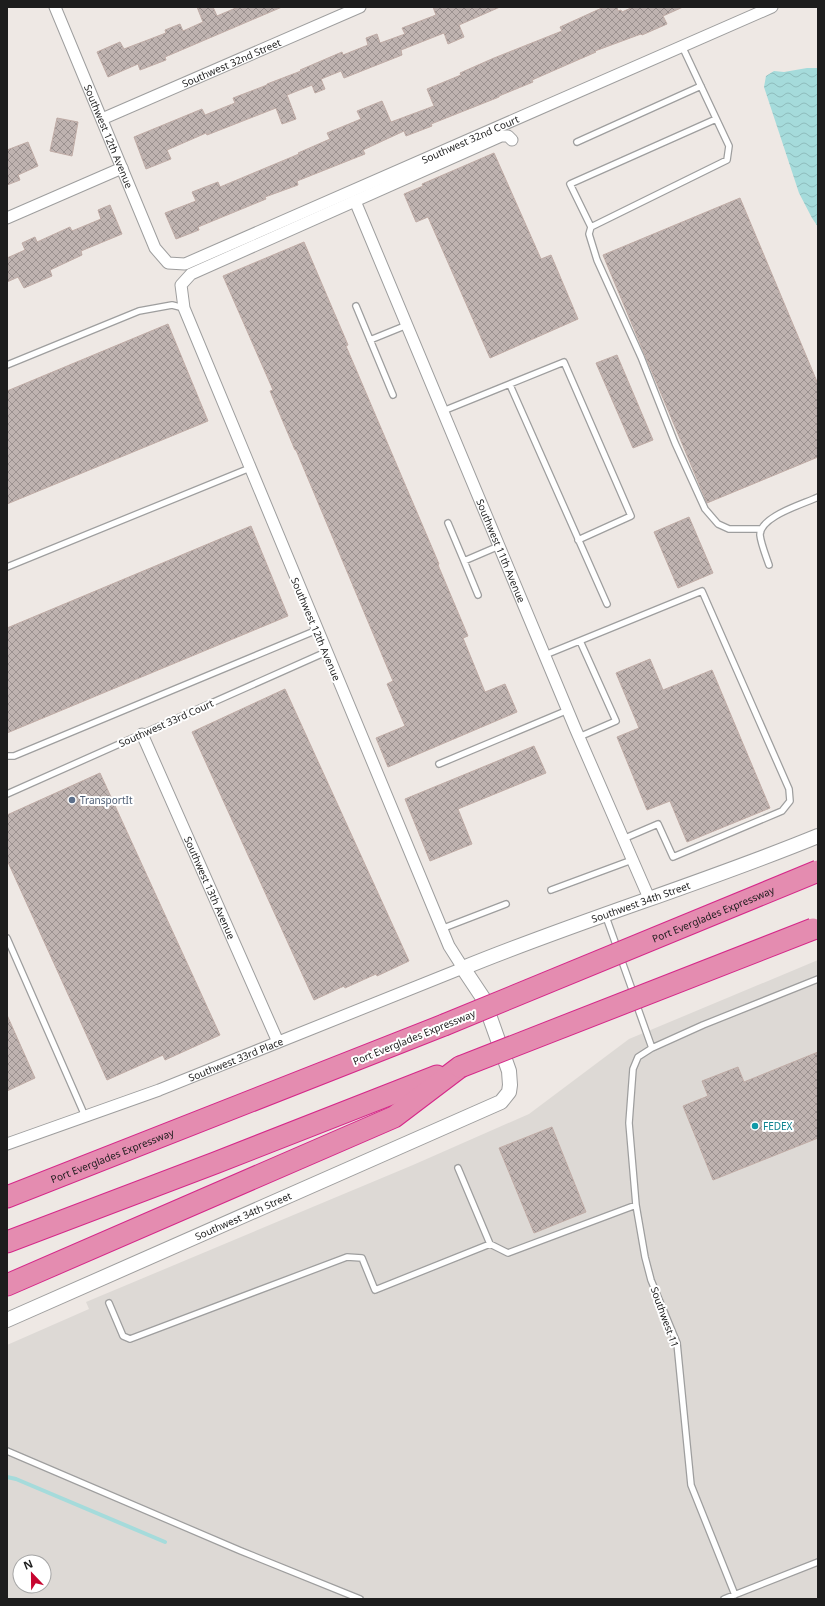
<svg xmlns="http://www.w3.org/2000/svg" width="825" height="1606" font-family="'Noto Sans',sans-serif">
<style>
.airport{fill:#ddd9d5;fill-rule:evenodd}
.water{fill:url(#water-waves)}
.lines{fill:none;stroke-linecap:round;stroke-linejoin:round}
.stream{stroke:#a5dbdb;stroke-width:4}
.building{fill:url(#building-cross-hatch);stroke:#c0aca6}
.service-casing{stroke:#9e9e9e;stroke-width:8}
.minor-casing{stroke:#9e9e9e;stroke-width:13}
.tertiary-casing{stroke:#9e9e9e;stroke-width:16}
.motorway-casing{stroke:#d52889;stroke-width:23}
.service{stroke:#fff;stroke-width:5.5}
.minor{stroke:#fff;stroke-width:11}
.tertiary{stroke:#fff;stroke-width:14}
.motorway{stroke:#e48cb0;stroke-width:21}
.motorway-bridge-casing{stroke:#d52889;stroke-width:23;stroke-linecap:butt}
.motorway-bridge{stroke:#e48cb0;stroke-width:21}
.service-dot{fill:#5c6f8a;stroke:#fff;stroke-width:1.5}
.culture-dot{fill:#0f9aa8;stroke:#fff;stroke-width:1.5}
.labels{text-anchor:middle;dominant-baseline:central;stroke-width:4;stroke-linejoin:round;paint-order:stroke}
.street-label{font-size:10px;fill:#1d1d1d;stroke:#fff}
.service-label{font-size:10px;fill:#4e5e75;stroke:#fff;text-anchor:start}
.culture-label{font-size:10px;fill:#0d838f;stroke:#fff;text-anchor:start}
</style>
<defs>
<pattern id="water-waves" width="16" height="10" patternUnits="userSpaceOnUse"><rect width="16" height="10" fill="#a5dbdb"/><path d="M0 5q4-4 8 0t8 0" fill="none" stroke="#8ebcbc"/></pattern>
<pattern id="building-cross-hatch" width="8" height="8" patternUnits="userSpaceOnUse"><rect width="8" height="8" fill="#bfb3b0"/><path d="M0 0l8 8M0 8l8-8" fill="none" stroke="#9b918f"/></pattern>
</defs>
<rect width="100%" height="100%" fill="#eee8e4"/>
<path class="airport" d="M818 960V1599H7V1345L89 1309 86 1302 413 1165 529 1114 629 1039ZM20 1562H44V1586H20Z"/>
<path class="water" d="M807 68H818V227L812 218 799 193 764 87 766 76 774 71 784 72Z"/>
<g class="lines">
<path class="stream" d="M7 1477 16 1479 165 1542"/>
</g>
<path class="building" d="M197 7H213L217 16 238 7H282L165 57 166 60 140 70 138 64 108 77 97 52 120 42 124 49 166 33 165 30 180 24 183 31 203 22Z
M433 7H500L459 25 464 37 448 44 444 33 401 50 402 55 344 78 341 71 321 79 325 89 315 93 312 85 287 95 296 119 282 124 276 108 207 135 206 133 167 150 171 159 146 169 134 137 202 109 205 115 235 103 233 98 267 85V84L301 71 300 70 342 52 343 55 368 45 366 38 377 34 380 43 405 34 402 28 436 15Z
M604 7H617L618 11 621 10 622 12 633 7H683L663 16 667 24 642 35 641 34 595 51 596 52 532 80 533 82 499 96V97L431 124 432 126 406 136 404 131 363 150 365 154 297 181 298 185 265 197 266 199 198 227 199 230 176 239 165 213 196 201 192 192 218 182 220 187 299 154 298 153 330 139 327 133 361 119 357 111 382 101 391 122 434 106 427 89 461 75 460 73 494 58 562 31 560 27Z
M57 118 78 122 72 156 50 151Z
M28 142 38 166 18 175 20 180 7 185V150Z
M494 153 541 259 551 255 578 319 490 358 428 217 416 222 404 194 423 186 422 184Z
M740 198 818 384V457L707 503 603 255Z
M110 205 122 234 81 251 82 255 50 270 52 276 24 288 18 277 7 282V258L25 250 22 243 35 237 37 242 70 227 72 231 101 219 98 210Z
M304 242 348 345 346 346 439 564 438 565 468 636 463 638 485 692 505 684 517 712 388 767 376 738 405 726 387 684 393 681 296 450H295L270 391 273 390 223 276Z
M168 324 208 421 7 504V391Z
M617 355 653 440 633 448 596 363Z
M689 517 713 573 678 588 654 532Z
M251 526 288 616 7 733V628Z
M650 659 663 690 712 670 770 808 687 842 670 801 647 810 617 737 639 728 616 673Z
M285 689 409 961 377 976 376 974 345 988 344 986 314 1000 192 732Z
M534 746 546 773 458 809 472 844 430 861 405 799Z
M100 773 220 1035 165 1060 163 1055 107 1080 7 860V815Z
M7 1015 35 1078 7 1091Z
M818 1052V1138L713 1180 683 1106 708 1096 702 1081 738 1067 744 1082Z
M552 1127 586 1212 534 1233 499 1148Z"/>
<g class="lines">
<defs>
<path id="service" d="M682 46 729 146 727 160 591 227 589 234 597 260 641 357 675 443 705 509 718 524 729 529H761
M577 142 701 86
M591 227 570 184 716 119
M356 306 393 395
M370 340 407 325
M7 365 139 311 172 305 184 308
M510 385 607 604
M443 411 564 362 631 516 578 540
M448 523 464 561 499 546
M464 561 478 595
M769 565C766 556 761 544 760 535 760 516 804 504 818 497
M7 567 250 468
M545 655 702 591 789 789 790 801 782 811 673 857 658 824 623 839
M579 737 616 721 580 641
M7 756H14L317 630
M439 764 568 710
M7 794 326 652
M551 890 632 860
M605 914 634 995
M441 929 506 904
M7 938 85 1116
M636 1003 652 1048
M458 1168 490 1244
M109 1303 123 1336 130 1339 347 1257 362 1258 375 1290 490 1244 508 1253 636 1205
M7 1451 241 1551 360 1599
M735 1595 691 1485 677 1343 651 1280 645 1257 636 1205 629 1123 633 1069 638 1057 652 1048 703 1025 818 979
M724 1599 818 1562"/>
<g id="minor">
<path id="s1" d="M55 7 155 248 168 263 185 264 772 7"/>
<path id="s2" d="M102 119 360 7"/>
<path id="s3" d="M355 201 575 728 649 898"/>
<path d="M7 218 122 168"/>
<path id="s4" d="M142 734 278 1042"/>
<path id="s5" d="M7 1144 159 1090 463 968 449 946 184 308 181 285 191 274 501 136H508L512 140"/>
</g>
<g id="tertiary">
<path id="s6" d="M7 1320 501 1102 509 1092 510 1085 509 1071 483 998 463 968C580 920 701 884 818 836"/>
</g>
<g id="motorway">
<path id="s7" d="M7 1197 444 1025"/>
<path d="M7 1242 215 1163 437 1076"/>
<path d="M7 1285 394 1117 460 1067"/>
</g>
</defs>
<use href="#service" class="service-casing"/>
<use href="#minor" class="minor-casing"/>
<use href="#tertiary" class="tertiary-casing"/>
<use href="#motorway" class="motorway-casing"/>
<use href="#service" class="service"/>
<use href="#minor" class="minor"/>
<use href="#tertiary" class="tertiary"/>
<use href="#motorway" class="motorway"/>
<defs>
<g id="motorway-bridge">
<path id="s8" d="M444 1025 818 871"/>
<path d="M460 1067 813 929"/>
</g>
</defs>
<use href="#motorway-bridge" class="motorway-bridge-casing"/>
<use href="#motorway-bridge" class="motorway-bridge"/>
</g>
<circle class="service-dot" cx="72" cy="800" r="4"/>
<circle class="culture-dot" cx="755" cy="1126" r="4"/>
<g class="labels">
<g class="street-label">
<text stroke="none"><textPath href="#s2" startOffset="141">Southwest 32nd Street</textPath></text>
<text stroke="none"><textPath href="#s1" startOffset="140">Southwest 12th Avenue</textPath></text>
<text stroke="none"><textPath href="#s1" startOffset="609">Southwest 32nd Court</textPath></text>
<text stroke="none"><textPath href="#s3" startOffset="379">Southwest 11th Avenue</textPath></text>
<text transform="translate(316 629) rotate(67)">Southwest 12th Avenue</text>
<text transform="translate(166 723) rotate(-24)">Southwest 33rd Court</text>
<text stroke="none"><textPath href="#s4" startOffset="168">Southwest 13th Avenue</textPath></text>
<text stroke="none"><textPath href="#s6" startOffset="877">Southwest 34th Street</textPath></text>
<text stroke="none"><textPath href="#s8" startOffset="291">Port Everglades Expressway</textPath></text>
<text transform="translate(414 1037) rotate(-22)">Port Everglades Expressway</text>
<text stroke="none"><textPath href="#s5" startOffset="244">Southwest 33rd Place</textPath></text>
<text stroke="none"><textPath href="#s7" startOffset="113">Port Everglades Expressway</textPath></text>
<text stroke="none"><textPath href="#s6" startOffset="258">Southwest 34th Street</textPath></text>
<text transform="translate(665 1317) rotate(70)">Southwest 11</text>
</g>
<g class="service-label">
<text x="80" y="800">TransportIt</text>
</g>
<g class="culture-label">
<text x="763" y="1126">FEDEX</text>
</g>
</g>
<rect width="825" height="1606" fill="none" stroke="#1d1d1d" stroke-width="16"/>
<g transform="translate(32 1574) rotate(338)"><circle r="19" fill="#ffffff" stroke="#a5a5a5"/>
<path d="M0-3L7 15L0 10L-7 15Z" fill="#c7042f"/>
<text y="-6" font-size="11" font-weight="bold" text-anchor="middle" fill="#1d1d1d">N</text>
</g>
</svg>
